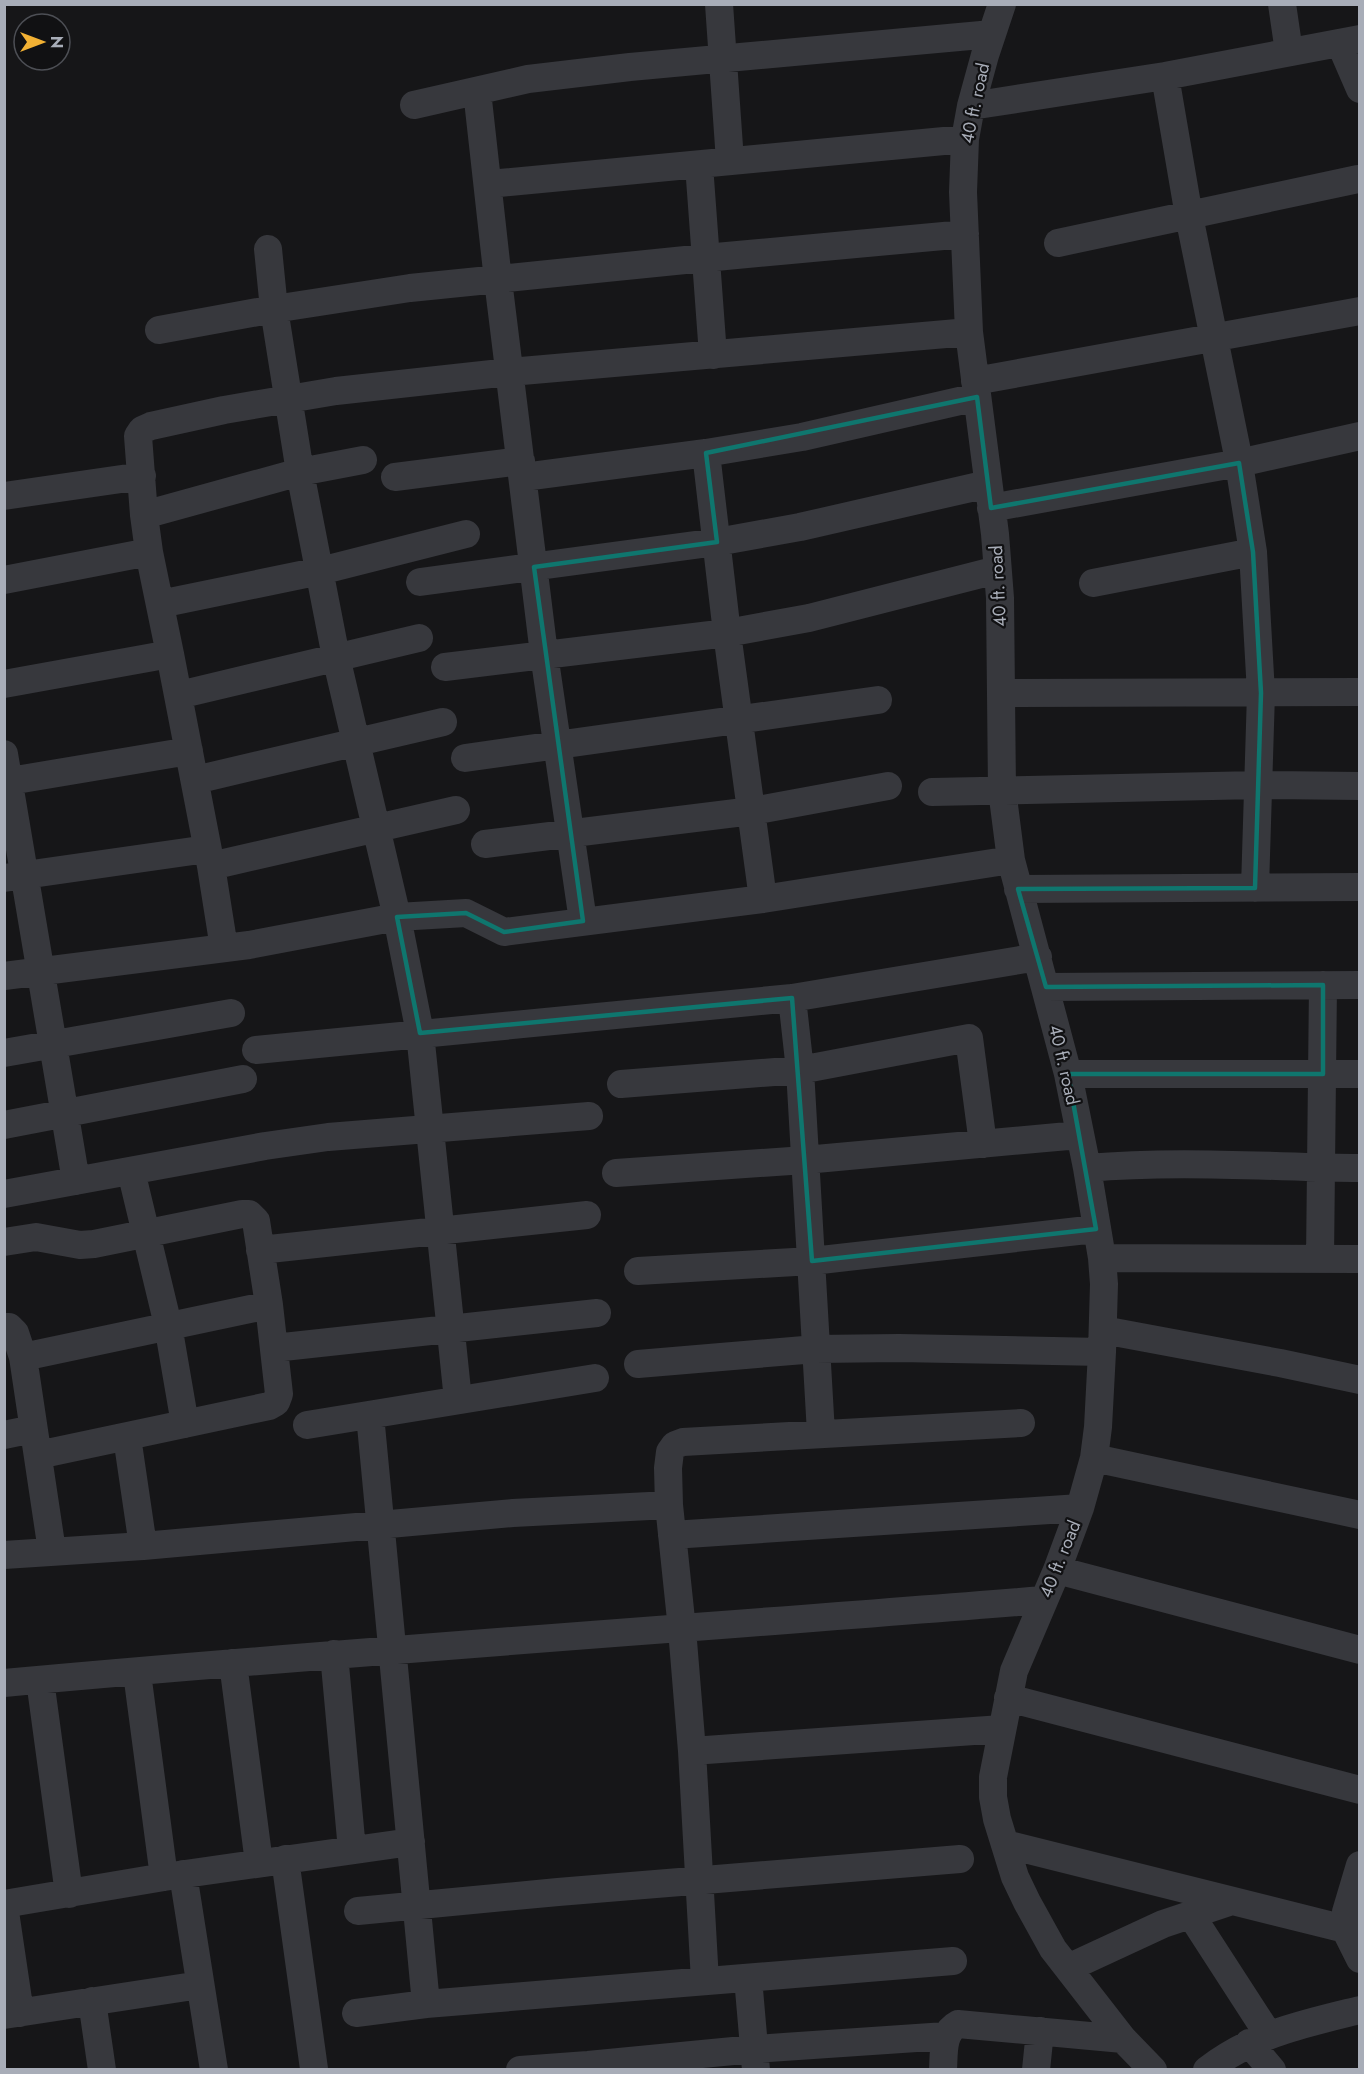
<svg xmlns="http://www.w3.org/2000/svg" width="1364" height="2074" font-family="Jost,sans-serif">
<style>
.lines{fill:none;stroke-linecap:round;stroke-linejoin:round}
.minor{stroke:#37383d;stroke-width:28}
.marked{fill:none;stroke:#0f766e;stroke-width:4.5;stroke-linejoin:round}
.labels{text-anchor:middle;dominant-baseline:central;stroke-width:4.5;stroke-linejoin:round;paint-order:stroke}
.street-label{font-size:18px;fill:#a8adb8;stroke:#111113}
</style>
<rect width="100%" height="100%" fill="#161618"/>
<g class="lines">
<path class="minor" d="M719 4 730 161
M1002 4 985 55 971 106 965 139 963 192 969 332 995 534 1000 598 1002 790 1011 860 1068 1074 1087 1168 1102 1258 1104 1284 1102 1352 1098 1427 1094 1458 1080 1508 1057 1570 1014 1671 993 1777V1797L997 1819 1015 1877 1027 1902 1053 1949 1123 2039 1153 2070
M1282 4 1289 52
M1340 43 1360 89
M1165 76 1189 216 1237 451 1253 552 1261 693 1255 888
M477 91 498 280 544 654 583 921
M414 105 528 79 630 67 992 34
M971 106 1165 76 1360 39
M699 165 713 355
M489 184 965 139
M1058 243 1358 179
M268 249 274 309 300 472 336 657 397 917 420 1033 458 1400
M159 330 274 309 410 288 705 258 965 234
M975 381 1360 311
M706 453 727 633 763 899
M395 477 521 461
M524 477 706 453 802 437 977 397
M4 496 142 476
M991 508 1239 463 1360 436
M144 515 300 472 363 460
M4 580 149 552
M420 582 717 542 800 527 988 484
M1093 583 1253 552
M160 604 320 571 466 534
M170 654 149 552 144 515 138 436 142 430 151 426 224 410 336 391 510 372 969 332
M445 667 727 633 809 618 997 570
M4 684 170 654 211 866 224 948
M1002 693 1360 692
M179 695 419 638
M4 754 76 1181
M465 758 878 700
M195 780 443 722
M4 782 189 751
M932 792 1258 785 1360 786
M485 844 752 811 888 786
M211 866 456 810
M4 878 207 849
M1018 889 1360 887
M4 976 249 945 397 917 466 913 504 932 763 899 1011 860
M1046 987 1360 985
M792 998 800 1070 821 1433
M256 1050 792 998 1038 957
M4 1053 231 1013
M1068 1074H1360
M621 1084 800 1070 969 1038 983 1144
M4 1125 243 1079
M1087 1168C1178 1160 1269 1167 1360 1168
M131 1171 168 1325 185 1424
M616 1173 805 1160 1079 1135
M4 1194 265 1146 328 1137 589 1116
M4 1242 36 1237 80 1245 94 1244 242 1214H249L256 1221 269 1305 279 1394 276 1402 269 1406 38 1455
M260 1250 587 1215
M1102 1258 1360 1259
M1320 1259 1323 985
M638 1271 812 1261 1096 1229
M4 1327H9L15 1333 23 1357 52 1551
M1103 1330 1280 1363 1360 1380
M274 1348 597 1313
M23 1357 269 1305
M638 1364 816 1349 899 1348 1102 1352
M370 1415 426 2004
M307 1425 595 1378
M4 1435 33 1429
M127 1437 143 1546
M1094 1458 1360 1515
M672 1535 1080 1508
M4 1555 143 1546 513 1513 669 1505
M1057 1570 1360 1650
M334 1654 352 1850
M233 1663 259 1863
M137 1673 164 1877
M40 1680 69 1894
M4 1683C350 1651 697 1628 1043 1600
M1008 1698 1360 1790
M692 1751 1002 1729
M1005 1844 1345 1929
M285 1859 314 2069
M1360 1865 1346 1912 1345 1929 1360 1959
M183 1874 214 2070
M4 1904 164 1877 411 1842
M4 1905 20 2013
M358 1911 558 1892 960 1859
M1191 1915 1268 2034
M1068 1968 1163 1924 1232 1901
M748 1978 756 2070
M705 1981 692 1751 682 1629 669 1505 668 1468 670 1452 675 1445 683 1442 1021 1423
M92 2001 102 2070
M356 2013 426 2004 953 1961
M4 2015 200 1985
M1249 2043 1272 2070
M520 2070 588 2065 754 2049 946 2036
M943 2070C944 2053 942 2032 958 2024L1123 2039
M1036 2070 1040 2031
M1207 2070C1254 2034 1303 2024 1360 2010"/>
</g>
<path class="marked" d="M977 397 991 508 1239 463 1253 552 1261 693 1255 888 1018 889 1046 987 1323 985V1074H1068L1096 1229 812 1261 792 998 420 1033 397 917 466 913 504 932 583 921 534 567 717 542 706 453Z"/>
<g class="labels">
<g class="street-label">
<text transform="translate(975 103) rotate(-78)">40 ft. road</text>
<text transform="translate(998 586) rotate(-93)">40 ft. road</text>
<text transform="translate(1064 1065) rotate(77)">40 ft. road</text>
<text transform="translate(1060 1559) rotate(-68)">40 ft. road</text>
</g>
</g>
<rect width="1364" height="2074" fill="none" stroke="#a8adb8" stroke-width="12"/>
<g transform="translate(42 42) rotate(90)"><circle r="28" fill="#111113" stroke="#4d4f55" stroke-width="1.5"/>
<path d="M0-4.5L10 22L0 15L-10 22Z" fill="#f2b134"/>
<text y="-9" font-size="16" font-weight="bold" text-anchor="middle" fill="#a8adb8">N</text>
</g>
</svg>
